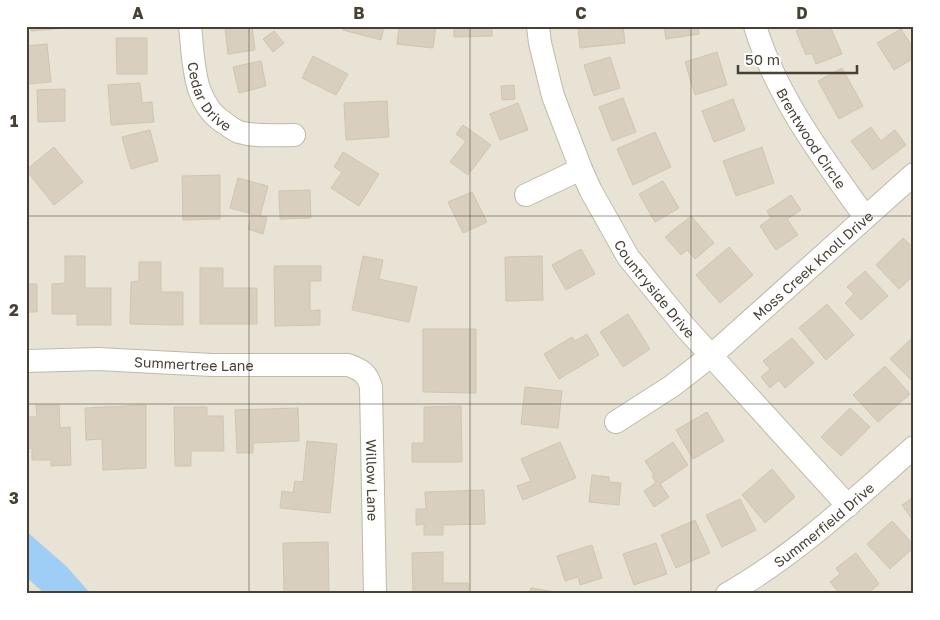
<svg xmlns="http://www.w3.org/2000/svg" width="940" height="620" font-family="'Golos Text',sans-serif">
<style>
.residential{fill:#e8e3d4}
.water{fill:#9ecef5}
.building{fill:#d9cfbe;stroke:#d2c5ad}
.lines{fill:none;stroke-linecap:round;stroke-linejoin:round}
.minor-casing{stroke:#c0b9a8;stroke-width:24}
.minor{stroke:#fff;stroke-width:22}
.grid{fill:none;stroke:#474135;stroke-width:1;stroke-opacity:0.55}
.labels{text-anchor:middle;dominant-baseline:central;stroke-width:4.5;stroke-linejoin:round;paint-order:stroke}
.street-label{font-size:14px;fill:#474135;stroke:#fff}
.neatline{fill:none;stroke:#474135;stroke-width:2}
.grid-label{font-size:16px;text-anchor:middle;font-weight:bold;fill:#474135}
</style>
<rect width="100%" height="100%" fill="#f4f0e6"/>
<path class="residential" d="M26 26H914V594H26Z"/>
<path class="water" d="M26 531 66 566 91 594H45L26 577Z"/>
<path class="building" d="M31 26H66V28L31 31Z
M225 26H252L255 50 228 54Z
M344 26H384L381 40 343 30Z
M399 26H436L433 48 397 44Z
M454 26H492V36L454 37Z
M578 26H623L625 43 580 48Z
M664 26H698L699 34 666 39Z
M809 26H830L842 54 816 64 812 53 806 55 796 31Z
M901 29 914 49V58L894 70 877 43Z
M274 31 284 43 273 52 263 39Z
M116 38H147V74H117Z
M47 44 51 82 28 84 26 46Z
M717 52 727 85 695 95 685 62Z
M313 56 348 74 336 95 302 78Z
M610 57 620 88 594 96 584 65Z
M261 61 266 86 239 93 233 67Z
M842 68 863 106 839 119 818 81Z
M140 83 142 103 152 102 154 122 111 125 108 85Z
M514 85 515 99 502 100 501 86Z
M65 89V121L38 122 37 90Z
M623 98 636 132 612 141 599 107Z
M733 99 745 130 714 142 702 111Z
M387 101 389 137 346 140 344 103Z
M518 103 528 130 500 140 490 114Z
M463 125 491 145 468 175 450 162 466 141 456 134Z
M871 127 881 141 895 130 906 145 873 170 851 141Z
M150 130 158 161 131 169 122 137Z
M655 132 671 167 633 185 617 149Z
M54 147 83 182 54 205 26 170Z
M762 147 774 183 736 196 723 161Z
M343 152 379 174 359 206 331 188 342 172 334 167Z
M220 175V219L183 220 182 176Z
M238 178 268 186 260 216 267 217 263 234 248 229 252 214 230 208Z
M663 181 679 208 655 222 639 194Z
M310 190 311 218 280 219 279 191Z
M472 192 487 222 463 233 448 202Z
M791 195 801 210 787 219 798 235 776 250 760 226 771 218 767 211Z
M691 216 714 243 695 259 687 250 681 255 665 237Z
M903 238 914 248V275L899 289 876 265Z
M729 247 753 275 720 303 696 275Z
M581 249 595 274 566 290 552 265Z
M65 256H85V288H111V325H77V314H52V284L65 283Z
M363 256 383 260 379 279 417 287 409 322 352 310Z
M542 256 543 300 506 301 505 257Z
M139 262H161V292H183V325L130 324 131 282 139 281Z
M274 266H321V281H310V311L320 310V325L275 326Z
M200 268H223V288H257V324H200Z
M865 271 888 296 861 320 845 303 854 294 847 287Z
M26 284H37V312H26Z
M827 304 854 335 826 360 799 328Z
M628 314 650 349 623 367 600 332Z
M423 329H476V393L423 392Z
M587 334 599 355 559 379 544 354 572 337 575 341Z
M914 336V383L890 359Z
M792 338 814 363 785 388 779 380 770 388 761 377 770 369 763 361Z
M885 366 910 394 878 422 853 395Z
M525 387 562 391 558 428 521 424Z
M36 405H59L60 428 70 427 71 465 51 466V460H32V448L26 449V417H37Z
M146 405V468L103 470 102 439 86 440 85 408Z
M461 406 462 462H412V443H424V407Z
M174 407H207V416H223L224 451H191V466H175Z
M298 408 299 441 253 443V453H237L235 410Z
M850 408 870 427 841 456 821 437Z
M707 412 724 441 693 459 676 430Z
M307 441 337 444 330 513 280 508 282 491 293 493 295 481 303 482Z
M560 442 576 478 523 500 517 486 531 481 521 459Z
M673 442 688 465 660 484 669 497 654 507 644 491 656 483 652 476 654 475 645 461Z
M772 469 795 497 765 523 742 495Z
M592 475 609 477V482L621 483 619 505 589 502Z
M484 490 485 524 443 525V535H424V524L416 525V509H426L425 492Z
M914 497V522L902 505Z
M740 499 756 530 722 547 706 515Z
M695 520 710 553 676 568 661 535Z
M892 521 914 545V547L890 569 867 544Z
M328 542 329 594H284L283 543Z
M656 543 667 574 634 585 623 554Z
M592 545 602 578 580 585 578 577 565 581 557 556Z
M443 552V583H468L469 594H413L412 553Z
M856 553 879 584 867 594H840L830 582 840 574 836 568Z
M531 588 555 592 554 594H529Z"/>
<g class="lines">
<defs>
<g id="minor">
<path id="s1" d="M190 26C194 61 192 104 226 124 230 127 234 130 239 132 256 137 276 135 294 135"/>
<path id="s2" d="M538 26 540 43 553 96 581 169 591 191 628 257 685 327 848 506"/>
<path id="s3" d="M755 26C776 96 823 158 865 217"/>
<path d="M526 195 581 169"/>
<path id="s4" d="M26 361 98 359 212 365H348C362 370 367 373 371 387L375 594"/>
<path id="s5" d="M616 422 672 386 712 355 914 174"/>
<path id="s6" d="M727 594C796 555 855 499 914 447"/>
</g>
</defs>
<use href="#minor" class="minor-casing"/>
<use href="#minor" class="minor"/>
</g>
<path class="grid" d="M249 26V594M470 26V594M691 26V594M26 216H914M26 404H914"/>
<g class="labels">
<g class="street-label">
<text stroke="none"><textPath href="#s1" startOffset="75">Cedar Drive</textPath></text>
<text stroke="none"><textPath href="#s3" startOffset="126">Brentwood Circle</textPath></text>
<text stroke="none"><textPath href="#s5" startOffset="252">Moss Creek Knoll Drive</textPath></text>
<text stroke="none"><textPath href="#s2" startOffset="291">Countryside Drive</textPath></text>
<text stroke="none"><textPath href="#s4" startOffset="168">Summertree Lane</textPath></text>
<text stroke="none"><textPath href="#s4" startOffset="449">Willow Lane</textPath></text>
<text stroke="none"><textPath href="#s6" startOffset="119">Summerfield Drive</textPath></text>
</g>
</g>
<rect width="940" height="620" fill="none" stroke="#ffffff" stroke-width="55"/>
<path d="M738 65v8h119v-8" fill="none" stroke="#474135" stroke-width="2.5"/>
<text x="745" y="65" font-size="15" fill="#474135" stroke="#ffffff" stroke-width="4" paint-order="stroke">50 m</text>
<rect x="28" y="28" width="884" height="564" class="neatline"/>
<g class="grid-label">
<text x="138" y="19">A</text>
<text x="359" y="19">B</text>
<text x="581" y="19">C</text>
<text x="802" y="19">D</text>
<text x="14" y="127">1</text>
<text x="14" y="316">2</text>
<text x="14" y="504">3</text>
</g>
</svg>
